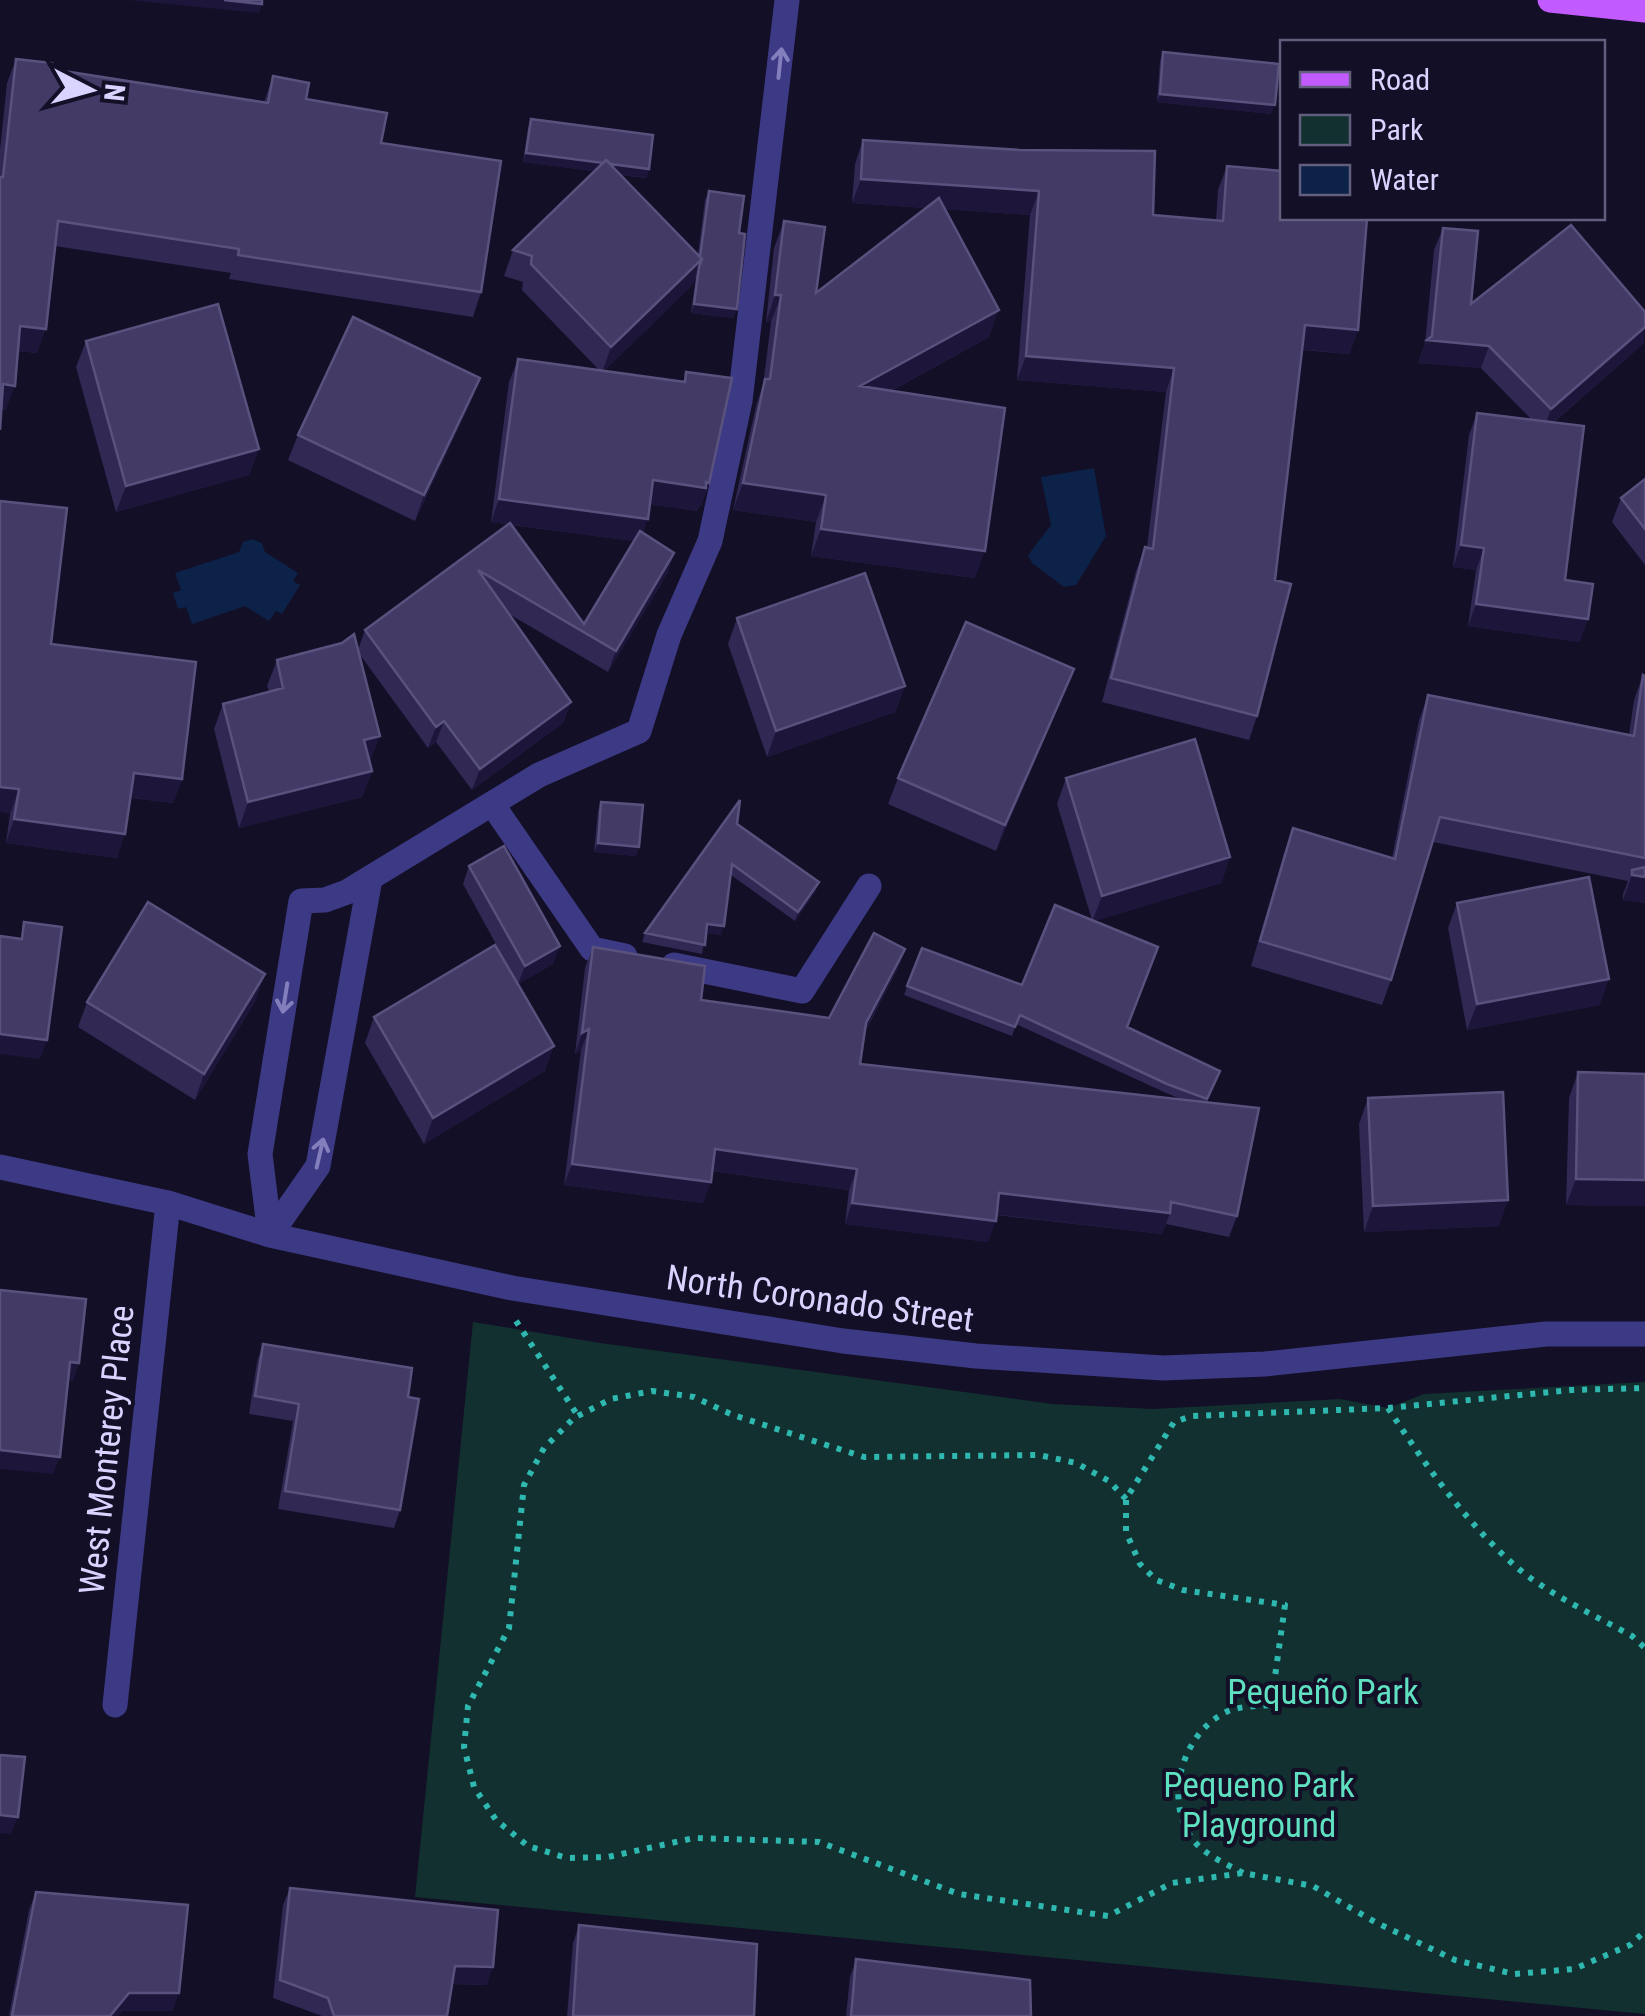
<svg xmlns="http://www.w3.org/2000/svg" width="1645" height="2016" font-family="'Roboto Condensed',sans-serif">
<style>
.green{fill:#12302f}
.water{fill:#0c2248}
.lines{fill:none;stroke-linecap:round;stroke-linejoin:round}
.path{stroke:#2fb8b0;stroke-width:6;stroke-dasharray:5 8;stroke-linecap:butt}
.minor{stroke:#3d3a85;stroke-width:25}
.major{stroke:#c25bff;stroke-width:25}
.wall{fill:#312854;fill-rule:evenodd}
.shaded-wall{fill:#1d163a}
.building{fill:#433a66;stroke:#5a527e;stroke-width:2.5}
.oneway{stroke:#837fbc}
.labels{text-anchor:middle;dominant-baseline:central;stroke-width:8;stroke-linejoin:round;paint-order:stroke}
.street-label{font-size:35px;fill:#d9d4ff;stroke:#130f26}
.park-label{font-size:35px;fill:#5fe0c0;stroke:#130f26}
</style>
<rect width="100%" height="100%" fill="#130f26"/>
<path class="green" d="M473 1322 600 1343 1053 1404 1153 1409 1340 1399 1388 1408 1424 1394 1645 1382V2014L415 1897Z"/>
<path class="water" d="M1094 468 1106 536 1076 585 1064 587 1032 563 1028 555 1051 525 1041 477Z
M252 539 262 543 265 552 298 573 293 581 300 585 282 614 276 611 269 621 245 606 192 624 186 607 178 609 173 593 181 590 175 573 239 552 243 542Z"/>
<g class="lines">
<path class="path" d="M516 1321 578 1416
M1388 1408C1424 1463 1463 1519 1513 1564 1544 1592 1594 1615 1632 1636L1645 1648
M1126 1499 1109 1481 1076 1463 1039 1455 864 1457 733 1415 694 1397 652 1391 611 1399 574 1418 544 1448 524 1485 509 1628 468 1706 464 1747 474 1787 496 1820 528 1846 567 1858 608 1857 694 1838 819 1842 959 1894 1108 1916 1172 1883 1243 1873 1313 1886 1375 1922 1455 1960 1514 1974 1574 1969 1630 1945 1645 1931
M1243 1873C1223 1862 1199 1853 1188 1832 1165 1792 1185 1732 1226 1712 1239 1706 1257 1706 1271 1705L1285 1605 1183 1590 1156 1580 1140 1564 1126 1532V1499L1174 1422 1192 1416 1388 1408 1571 1390 1645 1388"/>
<path class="minor" d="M492 804 592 949 625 956
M674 965 802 991 869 886
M0 1167 168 1203 270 1235 512 1288 843 1341 976 1356 1163 1368 1265 1364 1546 1334H1645
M270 1235 260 1154 301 901 325 900 347 892 539 775 639 731 669 635 710 541 740 401 787 0
M270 1235 318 1166 370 879
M115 1705 168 1203"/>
<path class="major" d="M1550 0 1645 10"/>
</g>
<path class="wall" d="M1163 52 1271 114 1157 102 1160 61Z
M16 59 51 69 264 102 273 76 306 99 381 143 481 292 473 317 229 279 231 273 55 246 37 353 18 351 6 410 1 409 0 430V150L7 83Z
M531 119 649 169 646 178 621 175 698 255 705 200 709 191 739 233 737 309 733 318 691 313 696 276 692 285 604 371 683 382 686 372 709 483 701 506H699L697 511 650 504 643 533 674 553 667 574 608 672 509 614 571 702 563 723 472 790 436 742 428 748 358 652 372 771 362 797 239 828 214 729 223 704 269 691 267 686 277 660 358 650 365 630 509 524 491 522 509 382 518 359 599 370 522 290 523 282 504 276 513 250 594 171 523 162 528 128ZM511 525 634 541 584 624Z
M863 140 1153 215 1216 220 1218 190 1227 166 1358 330 1349 354 1302 350 1257 716 1249 740 1102 702 1136 571 1145 547H1147L1166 392 1017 380 1030 215 945 209 989 337 891 391 975 578 811 556 816 522 733 510 756 406 763 385 771 322H766L774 248 784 221 816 293 926 208 852 203 855 164Z
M1443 228 1471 304 1644 343 1554 422 1565 580 1580 642 1468 626 1476 570 1453 567 1469 435 1477 413 1531 419 1481 368 1418 363 1425 344 1434 250Z
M86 341 259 449 249 475 116 512 76 367Z
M480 378 470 403 415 521 288 460 298 435Z
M1645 479V565L1612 522 1621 498Z
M737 618 905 686 895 712 767 757 728 644Z
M51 644 182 779 173 803 131 798 117 858 6 843 10 814Z
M1074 669 1064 694 996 851 888 804 898 778Z
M1643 675 1645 676V903L1623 900V894L1628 881 1433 842 1391 980 1382 1005 1251 966 1284 853 1293 828 1392 858 1419 720 1428 695 1629 735 1634 700Z
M1066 778 1230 857 1221 883 1094 921 1127 1027 1217 1080 1207 1102 1237 1216 1229 1237 1166 1224 1162 1234 997 1215 988 1242 845 1224 849 1190 712 1171 703 1203 564 1185 581 1050 575 1054 585 968 593 947 701 1000 829 1018 905 949 897 970 865 1032 860 1064 1183 1100 1164 1092 1016 1024 1012 1036 904 995 922 948 1022 985 1092 920 1057 804Z
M601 802 636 856 594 852 598 811Z
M737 824 816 891 795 921 731 875 721 935 706 933 702 954 642 942 645 933Z
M469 866 553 964 518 984 463 884Z
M1457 903 1600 1005 1467 1030 1448 928Z
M256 1000 195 1100 78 1027 87 1002Z
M374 1017 545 1071 424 1144 365 1043Z
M1578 1072 1645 1074V1206L1566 1205 1569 1098Z
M1368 1098 1499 1226 1364 1232 1359 1124Z
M263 1344 408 1397 400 1510 394 1528 278 1509 293 1421 249 1414 257 1362Z
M290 1888 487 1985 452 1984 447 2016H322L273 1998 283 1905Z
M36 1892 173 2011H122L118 2016H9L29 1910Z
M579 1925 754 2016H567L573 1943Z
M856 1959 1031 2016H846L850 1977Z"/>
<path class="shaded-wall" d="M128 0H224L262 4 259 13Z
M1160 94 1275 105 1271 114 1157 102Z
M526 153 649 169 646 178 523 162Z
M861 179 1039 191 1030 215 852 203Z
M702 259 692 285 602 373 611 347Z
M775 295H781L771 322H766Z
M694 304 737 309 733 318 691 313Z
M999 310 989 337 850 413 860 386Z
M1305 325 1358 330 1349 354 1296 349Z
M20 326 46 329 37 353 11 350Z
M1645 327 1644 343 1543 431 1551 409Z
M1427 340 1489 346 1481 368 1418 363Z
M1026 356 1174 368 1166 392 1017 380Z
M480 378 470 403 415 521 424 495Z
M3 384 15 386 6 410 0 409Z
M259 449 249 475 116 512 126 486Z
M653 480 706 482 709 483 701 506H699L697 511 644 504Z
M743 483 826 495 816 522 733 510Z
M499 499 648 519 639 542 491 522Z
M821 529 985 551 975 578 811 556Z
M1461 545 1484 548 1476 570 1453 567Z
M674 553 667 574 608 672 616 651Z
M1476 604 1588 619 1580 642 1468 626Z
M1074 669 1064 694 996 851 1005 825Z
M905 686 895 712 767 757 776 731Z
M571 702 563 723 472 790 480 769Z
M444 721 436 742 428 748 436 727Z
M380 736 370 762 354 766 364 740Z
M372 771 362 797 239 828 248 802Z
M134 773 182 779 173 803 125 797Z
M0 787 19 789 10 814 0 812Z
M14 819 125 834 117 858 6 843Z
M598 843 639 847 636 856 594 852Z
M1230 857 1221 883 1092 922 1102 896Z
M1632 875 1645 877V903L1623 900Z
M819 882 816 891 795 921 798 912Z
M707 924 724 926 721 935 704 933Z
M560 946 553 964 518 984 525 966Z
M905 949 897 970 858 1044 866 1023Z
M265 974 256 1000 195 1100 204 1074Z
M1609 979 1600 1005 1467 1030 1477 1004Z
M589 1029 581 1050 575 1054 582 1033Z
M0 1034 47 1040 40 1059 0 1054Z
M554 1046 545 1071 424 1144 433 1118Z
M715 1149 857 1169 849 1190 707 1170Z
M572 1164 711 1182 703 1203 564 1185Z
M1576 1179 1645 1180V1206L1566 1205Z
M999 1193 1170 1213 1162 1234 992 1214Z
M1508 1200 1499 1226 1364 1232 1373 1206Z
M852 1203 996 1221 988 1242 845 1224Z
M70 1362 79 1363 73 1381 63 1380Z
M0 1450 60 1457 53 1474 0 1469Z
M0 1815 18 1817 11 1834 0 1833Z
M455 1966 493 1967 487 1985 449 1984Z
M129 1993H179L173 2011H122L118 2016H110Z"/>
<path class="building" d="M224 0H262V4Z
M1163 52 1279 64 1275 105 1160 94Z
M16 59 52 63 51 69 268 103 273 76 309 83 306 99 387 113 381 143 501 161 481 292 238 255 239 249 58 221 46 329 20 326 15 386 3 384 0 430V177H3Z
M531 119 653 135 649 169 611 164 606 160 603 163 526 153Z
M863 140 1020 150 1155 151 1153 215 1223 221 1227 166 1282 171V218H1367L1358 330 1305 325 1275 580 1291 584 1257 716 1111 678 1145 547 1153 549 1174 368 1026 356 1039 191 861 179Z
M606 160 702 259 611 347 531 264 532 256 513 250Z
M709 191 744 196 739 233 745 234 737 309 694 304 699 267 702 259 700 257Z
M939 198 999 310 860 386 1005 408 985 551 821 529 826 495 743 483 765 379H770L781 295H775L784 221 825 227 816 293Z
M1571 225 1645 312V327L1551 409 1489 346 1427 340 1432 336 1443 228 1478 231 1471 304Z
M218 304 259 449 126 486 86 341Z
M353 317 480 378 424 495 298 435Z
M518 359 685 382 686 372 732 378 709 483 706 482V488L653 480 648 519 499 499Z
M1477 413 1584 426 1565 580 1593 584 1588 619 1476 604 1484 548 1461 545Z
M1645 479V529L1621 498Z
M0 501 67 508 51 644 196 662 182 779 134 773 125 834 14 819 19 789 0 787Z
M510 523 584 624 640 531 674 553 616 651 478 570 571 702 480 769 444 721 436 727 365 630Z
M865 573 905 686 776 731 737 618Z
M966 622 1074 669 1005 825 898 778Z
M354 634 380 736 364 740 372 771 248 802 223 704 283 688 277 660 342 643Z
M1643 675 1645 676V858L1440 817 1391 980 1260 941 1293 828 1395 859 1428 695 1634 736Z
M1195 739 1230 857 1102 896 1066 778Z
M740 800 737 824 819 882 798 912 732 864 724 926 707 924 705 945 645 933Z
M601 802 643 805 639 847 598 843Z
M504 846 560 946 525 966 469 866Z
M1645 867V877L1632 875V870Z
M1589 877 1609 979 1477 1004 1457 903Z
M148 902 265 974 204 1074 87 1002Z
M1055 905 1158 947 1127 1027 1220 1071 1207 1099 1167 1084 1020 1015 1015 1027 907 986 922 948 1022 985Z
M24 922 62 927 47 1040 0 1034V936L22 939Z
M874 933 905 949 866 1023 860 1064 1259 1108 1237 1216 1171 1202 1170 1213 999 1193 996 1221 852 1203 857 1169 715 1149 711 1182 572 1164 589 1029 582 1033 593 947 705 966 701 1000 829 1018Z
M495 945 554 1046 433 1118 374 1017Z
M1578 1072 1645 1074V1180L1576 1179Z
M1503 1092 1508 1200 1373 1206 1368 1098Z
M0 1290 86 1299 79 1363 70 1362 60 1457 0 1450Z
M263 1344 412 1368 408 1397 419 1399 400 1510 285 1491 299 1404 255 1396Z
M0 1755 25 1757 18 1817 0 1815Z
M290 1888 498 1910 493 1967 455 1966 447 2016H334L328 1998 280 1980Z
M36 1892 188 1905 179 1993H129L110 2016H12Z
M579 1925 757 1944 754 2016H573Z
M856 1959 1030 1980 1031 2016H851Z"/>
<defs><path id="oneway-shaft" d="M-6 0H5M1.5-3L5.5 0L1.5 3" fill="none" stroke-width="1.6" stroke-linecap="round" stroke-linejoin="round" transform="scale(2.5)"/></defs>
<g class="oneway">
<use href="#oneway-shaft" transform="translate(780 63) rotate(-84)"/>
<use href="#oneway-shaft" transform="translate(285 998) rotate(99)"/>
<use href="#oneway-shaft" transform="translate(320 1153) rotate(-77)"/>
</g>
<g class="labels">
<g class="street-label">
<text transform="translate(820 1299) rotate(8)">North Coronado Street</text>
<text transform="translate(107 1450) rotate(-84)">West Monterey Place</text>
</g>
<g class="park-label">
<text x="1323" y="1692">Pequeño Park</text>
<text x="1259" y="1785">Pequeno Park<tspan x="1259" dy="40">Playground</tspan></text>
</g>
</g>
<rect x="1280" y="40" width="325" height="180" fill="#130f26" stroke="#625e7d" stroke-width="2.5"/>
<rect x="1300" y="72" width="50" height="15" fill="#c25bff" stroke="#625e7d" stroke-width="2.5"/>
<text x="1370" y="90" font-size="30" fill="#d9d4ff">Road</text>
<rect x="1300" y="115" width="50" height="30" fill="#12302f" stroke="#625e7d" stroke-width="2.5"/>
<text x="1370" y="140" font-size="30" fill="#d9d4ff">Park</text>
<rect x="1300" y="165" width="50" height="30" fill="#0c2248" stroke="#625e7d" stroke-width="2.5"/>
<text x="1370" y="190" font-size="30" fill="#d9d4ff">Water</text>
<g transform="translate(90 90) rotate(96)" stroke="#130f26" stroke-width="8" paint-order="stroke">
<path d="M0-8L18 38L0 25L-18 38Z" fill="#d9d4ff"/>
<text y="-15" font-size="28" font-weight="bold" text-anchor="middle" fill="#d9d4ff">N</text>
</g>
</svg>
